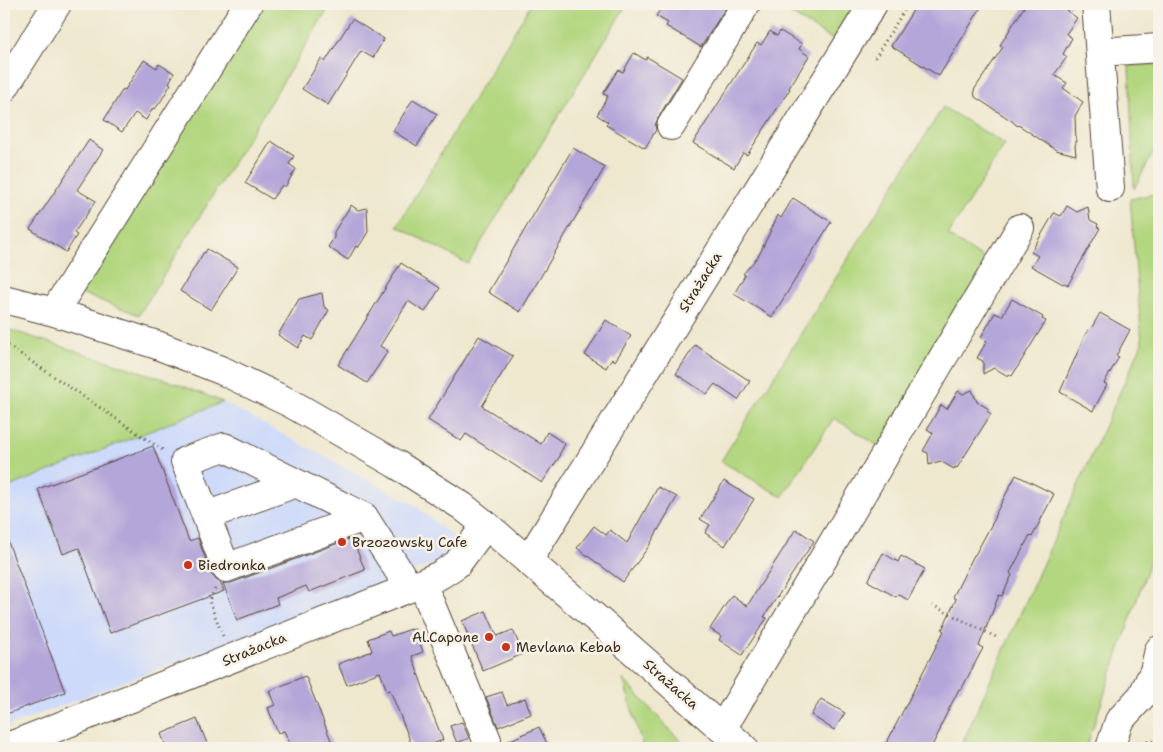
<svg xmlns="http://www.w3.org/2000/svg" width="1163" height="752" font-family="'Shantell Sans',sans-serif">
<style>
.built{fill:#cedafa}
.green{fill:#b3d780;stroke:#77804f}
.building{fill:#b3a6d9}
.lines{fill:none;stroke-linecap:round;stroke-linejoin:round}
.minor-casing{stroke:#564639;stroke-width:30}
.path{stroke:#564639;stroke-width:3;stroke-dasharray:1 4;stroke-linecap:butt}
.minor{stroke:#fff;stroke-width:28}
.poi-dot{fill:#c8321e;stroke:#f7f3e8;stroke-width:2}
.labels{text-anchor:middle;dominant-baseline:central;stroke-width:5;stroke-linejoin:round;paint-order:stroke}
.street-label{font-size:14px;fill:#3b2a1e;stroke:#f7f3e8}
.poi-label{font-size:14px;fill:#3b2a1e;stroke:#f7f3e8;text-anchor:start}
</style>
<rect width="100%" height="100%" fill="#f7f3e8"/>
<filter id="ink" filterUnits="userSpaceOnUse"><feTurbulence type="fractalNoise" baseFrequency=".02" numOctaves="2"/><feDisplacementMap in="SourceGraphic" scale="10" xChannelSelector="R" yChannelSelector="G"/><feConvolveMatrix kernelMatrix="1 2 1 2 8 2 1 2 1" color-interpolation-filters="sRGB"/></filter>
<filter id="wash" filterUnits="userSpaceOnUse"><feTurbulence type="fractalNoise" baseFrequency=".0096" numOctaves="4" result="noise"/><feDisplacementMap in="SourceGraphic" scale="20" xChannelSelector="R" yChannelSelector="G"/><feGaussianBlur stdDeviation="1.12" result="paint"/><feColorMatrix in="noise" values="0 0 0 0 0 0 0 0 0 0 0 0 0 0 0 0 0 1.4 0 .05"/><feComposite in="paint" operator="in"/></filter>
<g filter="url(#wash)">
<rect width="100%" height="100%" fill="#efe8cf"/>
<path class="built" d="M223 402 413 504 455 538 440 561 4 728V489Z"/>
<path class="green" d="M254 4H331L139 315 72 290Z
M531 4H627L468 264 397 226Z
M774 4H857L835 41Z
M1159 64V142L1134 189 1129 66Z
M943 107 1005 144 948 235 989 262 880 447 834 418 782 497 721 461Z
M1159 193V535L1086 748H960L1142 343 1130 199Z
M4 328 170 381 223 402 4 489Z
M623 679 687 748H643Z"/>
<g id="blocks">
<path class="building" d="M664 4H728L701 47 666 26 668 23 656 16Z
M917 4H983L939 76 891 46Z
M1026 4H1071L1067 11 1077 18 1066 34 1072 38 1063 54 1067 57 1054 75 1067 83 1063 88 1083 102 1075 116 1076 143 1075 145 1076 155 1056 150 1020 126 1016 125 1012 121 975 97 974 90 1003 47 1000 45Z
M352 19 384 39 373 58 361 51 328 105 302 89 321 59 325 62Z
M770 31 777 36 780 31 802 44 799 49 809 56 789 88 790 89 747 155 743 153 734 168 693 143 757 43 761 45Z
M634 53 646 60 647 57 682 78 658 118 655 125 656 130 645 148 606 125 608 122 597 115 608 96 603 94 618 70 623 72Z
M144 60 157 68 159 64 174 73 169 83 171 84 161 101 155 109 153 108 146 120 135 113 122 132 104 120 123 89 125 90Z
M413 99 437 114 417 146 393 131Z
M89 140 103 150 77 190 96 201 74 233 77 235 66 252 30 229Z
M271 141 294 156 289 164 296 169 285 187 282 185 272 199 245 183Z
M573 148 605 167 520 312 488 292Z
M793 198 831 222 772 317 734 294 745 275 743 274 759 255 778 215 781 218Z
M351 205 358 210 367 208 368 232 358 248 356 246 348 260 328 247 334 238V232Z
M1067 206 1077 212 1088 207 1090 220 1098 224 1097 227 1100 228 1068 285 1064 283 1063 284 1031 266 1038 256 1031 252 1043 232 1054 213 1061 216Z
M207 249 238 267 211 310 180 291 204 252 205 253Z
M401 263 440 288 425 312 408 301 380 346 388 351 367 383 338 365Z
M322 293 324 307 329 310 312 340 305 336 298 348 278 335 299 299Z
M1012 299 1043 317 1042 319 1046 321 1012 376 1009 374 1008 376 994 368 983 374V361L977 358 987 341 981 337 995 313 1002 316Z
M1100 313 1130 330 1116 356 1119 357 1104 383 1107 385 1093 411 1060 392 1086 333 1092 327Z
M606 320 631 336 615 361 612 358 606 368 585 355Z
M479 336 513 356 482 406 541 444 547 432 565 444 559 455 560 456 542 483 466 434 461 441 428 420Z
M695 345 750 381 738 400 715 384 707 394 676 374Z
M972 390 977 402 989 409 987 411 991 414 957 468 955 467 954 469 940 461 929 465 928 453 923 451 933 433 927 429 941 405 947 409 958 391 963 394Z
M153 446 189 541 198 538 211 574 216 580 220 582 224 591 110 633 79 548 63 554 38 489Z
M1016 475 1054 494 1032 537 1030 535 1010 573 1012 575 1002 596 999 595 979 646 983 648 961 690 959 689 940 727 941 728 931 748H884L944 631 942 630 956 599 953 597 974 555H975L995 518 994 517Z
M724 481 754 499 725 546 705 533 710 525 700 519Z
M658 487 677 497 649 546 623 582 577 548 594 526 606 535 610 530 627 543Z
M796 529 814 541 764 617 767 618 742 655 719 640 721 636 710 629 732 595 747 606Z
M5 534 65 692 4 715V535Z
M352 538 365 570 309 592 306 586 276 598 278 604 237 620 223 583H231Z
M883 553 898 562 901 556 925 569 908 600 898 594 896 597 868 581Z
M486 611 497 636 513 630 523 654 483 671 462 621Z
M411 629V630L415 629 423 652 412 656 431 710 443 740 422 748H413L390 690 387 691 380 672 347 685 338 664 372 651 368 639 389 631 391 636Z
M305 676 306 677 334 748H292L284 731 278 733 273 721 268 708 275 705 269 691Z
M502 692 507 705 525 698 531 714 498 727 486 697Z
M821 699 845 713 834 730 811 715Z
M197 719 209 748H167L161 734Z
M462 722 469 738 457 743 450 726Z
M539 727 549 748H500L502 744Z"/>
</g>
</g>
<g filter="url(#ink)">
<use href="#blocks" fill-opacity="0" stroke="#564639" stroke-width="1"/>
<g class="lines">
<defs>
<path id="minor" d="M1096 4 1110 188
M1100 52 1159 48
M4 88 57 4
M671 126 746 4
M4 299 54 312 157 345 223 371 292 404 396 464 462 506 486 525 598 620 744 748
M54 312 248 4
M206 516 296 483
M364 517 226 568 185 461 224 447 364 517 409 587
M528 561 873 4
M422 583 487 740
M721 728 731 714 1020 228
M5 748 422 583 440 575 457 564 486 525
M1110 748 1119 721 1142 696 1154 671 1159 650"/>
</defs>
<use href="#minor" class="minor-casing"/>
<path class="path" d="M875 58 908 4
M4 343 164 451
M215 589 209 601 223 636
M932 605 996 637
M1137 742 1159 741"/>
<use href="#minor" class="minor"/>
</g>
</g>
<g class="poi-dot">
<circle cx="342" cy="542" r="5"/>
<circle cx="188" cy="565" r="5"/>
<circle cx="489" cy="637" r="5"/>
<circle cx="506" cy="647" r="5"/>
</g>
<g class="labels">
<g class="street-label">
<text transform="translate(700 282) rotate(-58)">Strażacka</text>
<text transform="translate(254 649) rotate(-22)">Strażacka</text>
<text transform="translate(671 684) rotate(41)">Strażacka</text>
</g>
<g class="poi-label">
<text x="352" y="542">Brzozowsky Cafe</text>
<text x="198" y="565">Biedronka</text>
<text x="479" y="637" text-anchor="end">Al.Capone</text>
<text x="516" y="647">Mevlana Kebab</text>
</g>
</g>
<rect width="1163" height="752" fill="none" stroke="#f7f3e8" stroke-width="20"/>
</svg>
